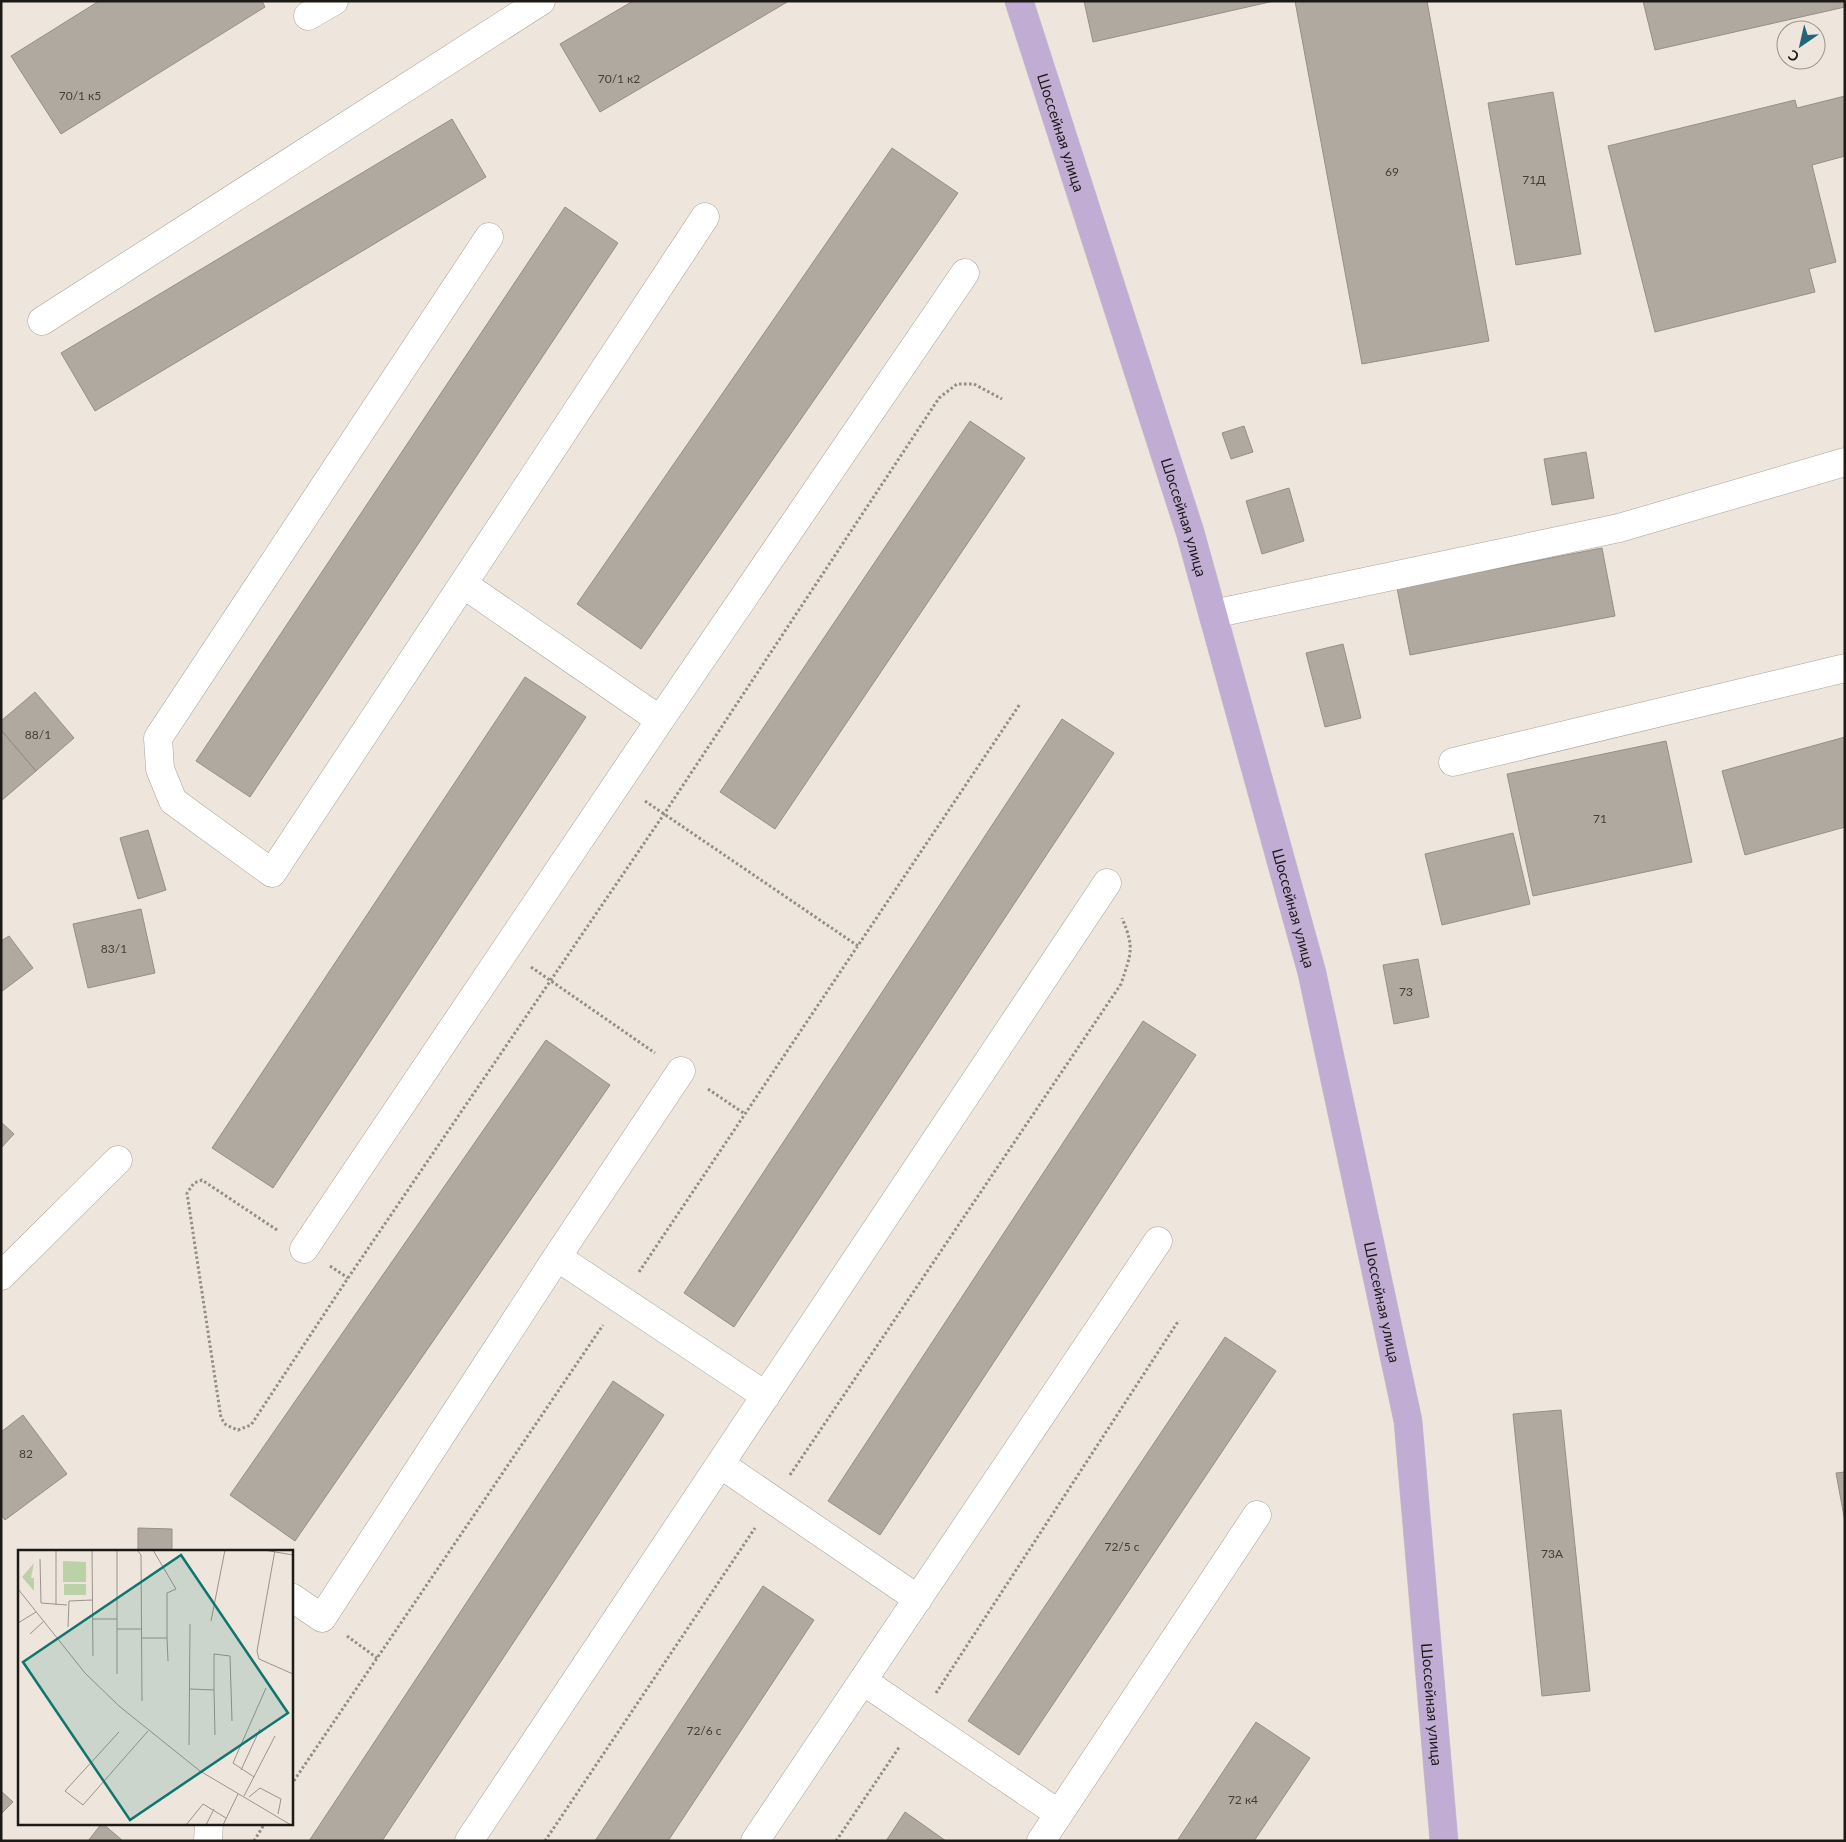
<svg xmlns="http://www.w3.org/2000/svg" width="1846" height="1842" font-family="Lato,sans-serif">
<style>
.building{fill:#b0a99f;stroke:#968f86}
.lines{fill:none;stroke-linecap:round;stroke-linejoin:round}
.minor-casing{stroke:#a8a298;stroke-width:29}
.major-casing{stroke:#c9c8c7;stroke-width:29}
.path{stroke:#938e86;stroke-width:3;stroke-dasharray:2.5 2.5;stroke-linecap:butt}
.minor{stroke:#fff;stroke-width:28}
.major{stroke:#c1add4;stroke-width:28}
.labels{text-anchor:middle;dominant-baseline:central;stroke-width:4;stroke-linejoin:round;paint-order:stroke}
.number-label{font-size:12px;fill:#423e38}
.street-label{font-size:15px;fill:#1d1a16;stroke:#eee6dc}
.inset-road{fill:none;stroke:#9a948d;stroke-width:1}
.view{fill:#0f766e;fill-opacity:0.15;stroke:#0f766e;stroke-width:2.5}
.inset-edge{fill:none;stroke:#1d1a16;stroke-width:2.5}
</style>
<rect width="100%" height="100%" fill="#eee6dc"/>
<path class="building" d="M99 1H262L265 7 61 134 11 56Z
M633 1H789L600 112 560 44Z
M1084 1H1274L1093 42Z
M1295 1H1427L1489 341 1362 364Z
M1643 1H1845V7L1655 50Z
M1553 92 1581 254 1516 265 1488 103Z
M1845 96V156L1812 165 1836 262 1809 269 1815 292 1655 332 1608 146 1795 100 1797 108Z
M452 119 486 177 95 411 61 353Z
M892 148 958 193 641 649 577 604Z
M565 207 618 243 250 797 196 761Z
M970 421 1025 458 775 829 720 792Z
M1244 426 1253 452 1231 459 1222 433Z
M1586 452 1594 498 1552 505 1544 459Z
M1289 488 1304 541 1262 554 1246 501Z
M1602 548 1615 616 1410 655 1397 588Z
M1343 644 1361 718 1325 727 1306 653Z
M525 677 586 717 273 1188 212 1148Z
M35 692 74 738 36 771 1 730V721Z
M1062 719 1114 753 734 1327 684 1293Z
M1 730 36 771 1 801Z
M1845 737V827L1745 855 1722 771Z
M1666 741 1692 862 1533 896 1507 774Z
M148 830 166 890 138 899 120 838Z
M1513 833 1530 904 1442 925 1425 854Z
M141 909 155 973 88 988 73 924Z
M9 936 33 968 1 992V941Z
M1418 959 1429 1017 1394 1024 1383 965Z
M1143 1021 1196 1055 880 1535 828 1501Z
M546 1040 610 1085 295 1541 230 1495Z
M1 1122 14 1134 1 1148Z
M1225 1337 1276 1371 1019 1755 968 1721Z
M613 1381 664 1415 382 1841H309Z
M1561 1410 1590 1691 1542 1696 1513 1414Z
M23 1415 67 1474 5 1520 1 1515V1432Z
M1845 1472V1522L1836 1473Z
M138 1528 172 1529V1551H138Z
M763 1586 814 1620 668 1841H595Z
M1256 1722 1310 1758 1254 1841H1177Z
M1 1791 13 1802 1 1814Z
M905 1812 946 1841H886Z
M102 1823 123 1841H88Z"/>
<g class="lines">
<defs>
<path id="minor" d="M308 16 334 1
M489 237 158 738 160 769 173 801 272 873 463 584 660 720
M42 321 541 1
M463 584 705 217
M1213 614 1619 528 1845 462
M1453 762 1845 668
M681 1071 557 1257 766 1396
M304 1249 660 720 965 273
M1 1276 118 1160
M720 1464 918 1599
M291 1597 322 1618 557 1257
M863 1681 1059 1814
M208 1841 209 1823
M469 1841 1107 883
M755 1841 1158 1241
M1041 1841 1257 1515"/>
<g id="major">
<path id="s1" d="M1019 1 1190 532 1312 973 1408 1421 1444 1841"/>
</g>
</defs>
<use href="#minor" class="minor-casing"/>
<use href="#major" class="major-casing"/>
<path class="path" d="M645 801 858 946
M531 967 655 1053
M708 1089 745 1114
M277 1230 202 1180 194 1183 187 1193 221 1418 226 1425 238 1430 251 1425 348 1278 664 814 939 398 957 384H974L1002 399
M330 1266 348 1278
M639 1272 1020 704
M790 1475 1121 984C1131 953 1135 949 1122 918
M347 1636 377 1658
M936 1693 1179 1320
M291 1785 603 1325
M254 1841 265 1823
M545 1841 755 1528
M836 1841 900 1746"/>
<use href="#minor" class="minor"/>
<use href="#major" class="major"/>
</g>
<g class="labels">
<g class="number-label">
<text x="619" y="78">70/1 к2</text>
<text x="80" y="95">70/1 к5</text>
<text x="1392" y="171">69</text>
<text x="1534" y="179">71Д</text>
<text x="38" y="734">88/1</text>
<text x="1600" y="818">71</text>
<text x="114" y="948">83/1</text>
<text x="1406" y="991">73</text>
<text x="26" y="1453">82</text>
<text x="1122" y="1546">72/5 с</text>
<text x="1552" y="1553">73А</text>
<text x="704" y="1730">72/6 с</text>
<text x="1243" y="1799">72 к4</text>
</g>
<g class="street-label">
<text stroke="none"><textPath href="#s1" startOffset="138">Шоссейная улица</textPath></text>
<text stroke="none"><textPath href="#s1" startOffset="542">Шоссейная улица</textPath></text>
<text stroke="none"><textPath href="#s1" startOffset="948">Шоссейная улица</textPath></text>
<text stroke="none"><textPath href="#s1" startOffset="1352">Шоссейная улица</textPath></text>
<text stroke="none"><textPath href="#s1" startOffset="1758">Шоссейная улица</textPath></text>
</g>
</g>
<g transform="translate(18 1550)">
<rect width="275" height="275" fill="#eee6dc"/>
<path d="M45 11 68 12V32H45ZM16 13 13 28H16V41L4 27ZM46 34H68V45H46Z" fill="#bbd2a9"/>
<path class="inset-road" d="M74 0 75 106M119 0 123 5 124 151M135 0 158 39 149 43V88M246 0 275 5M257 0 239 101 241 109 275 124M22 9 23 53 49 55M0 39 67 123 101 156 182 221 273 275M38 55V0M74 69H99M193 71 207 0M0 73 18 62M50 77 51 51 74 50M99 79H124M12 84 26 71M124 88H149L150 111M99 124V0M172 139 196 140V104L212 106 214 171M196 140 197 185M101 182 47 241 65 255 130 181M171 195 172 74M223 220 242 179M236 227 215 213 248 138M226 246 257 186M231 247 242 238 263 249 260 264M168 275 185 254 208 268M188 275 196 259M205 275 220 244"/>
<path class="view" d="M163 5 270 163 112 270 5 112Z"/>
<rect width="275" height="275" class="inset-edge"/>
</g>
<rect width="1846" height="1842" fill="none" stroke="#1d1a16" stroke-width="5"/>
<g transform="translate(1801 45) rotate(214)"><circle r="24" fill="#eee6dc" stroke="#9a948d"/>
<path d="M0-4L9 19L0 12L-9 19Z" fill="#236578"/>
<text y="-8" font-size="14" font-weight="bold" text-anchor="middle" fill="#1d1a16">С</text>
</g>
</svg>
